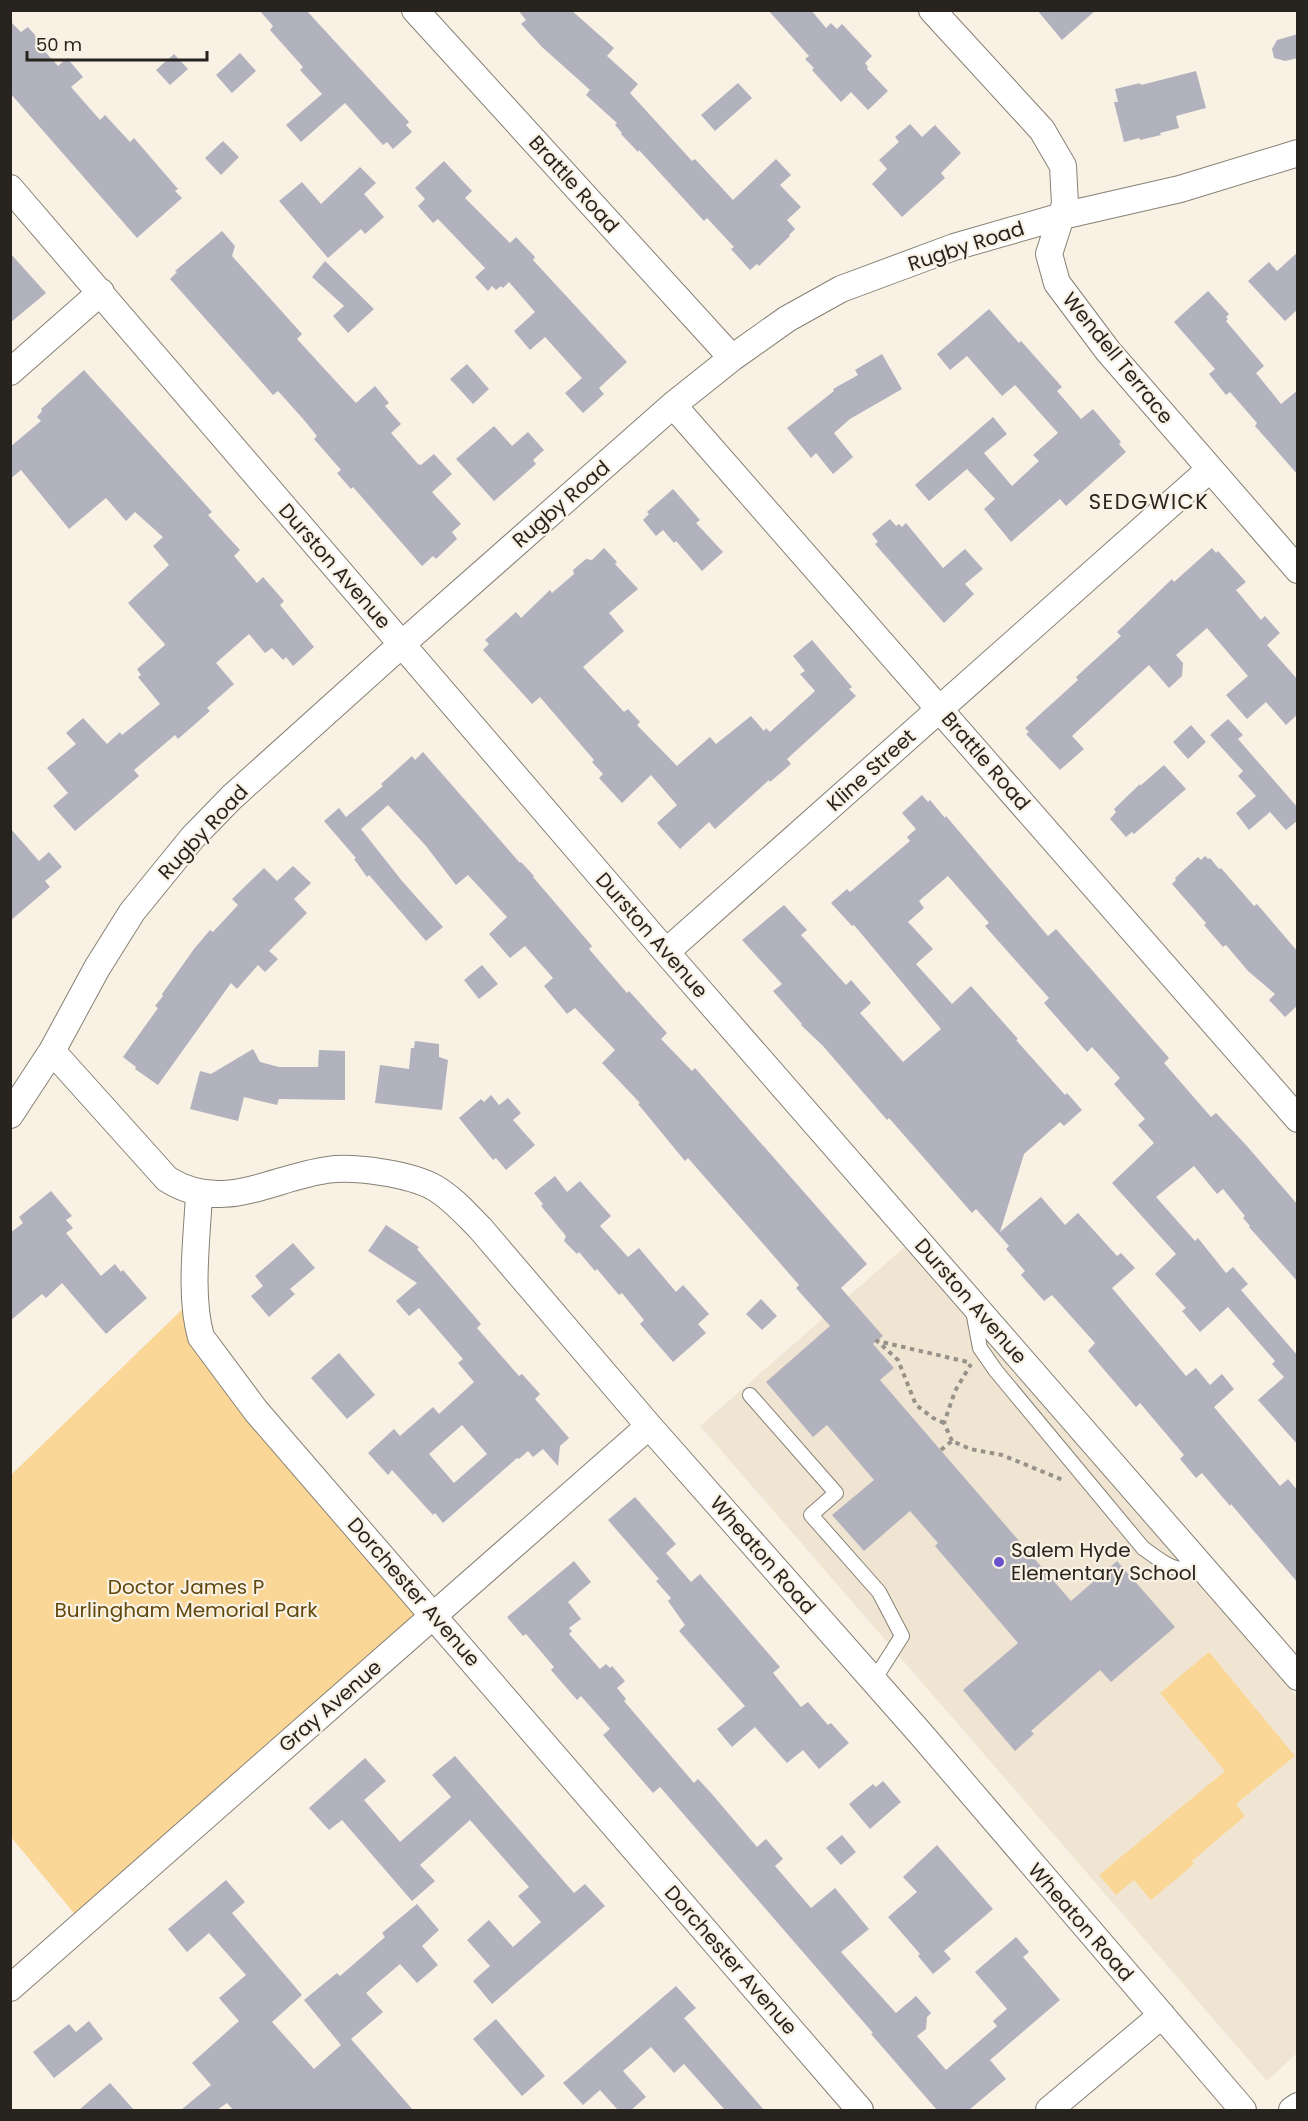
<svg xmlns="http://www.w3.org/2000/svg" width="1308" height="2121" font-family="Poppins,sans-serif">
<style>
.built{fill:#f0e5d2}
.green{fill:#fad796}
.building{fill:#b2b2bf;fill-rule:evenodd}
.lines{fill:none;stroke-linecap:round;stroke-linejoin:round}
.lane-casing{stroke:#878175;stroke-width:16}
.street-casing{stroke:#878175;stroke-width:28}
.path{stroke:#979289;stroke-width:4;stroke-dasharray:4.5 4.5;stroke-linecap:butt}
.lane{stroke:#fff;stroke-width:14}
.street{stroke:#fff;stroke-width:26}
.poi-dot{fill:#6853cc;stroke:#f8f1e4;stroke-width:2}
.labels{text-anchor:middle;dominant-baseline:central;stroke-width:4.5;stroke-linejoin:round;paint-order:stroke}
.street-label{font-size:20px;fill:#27241f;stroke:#f8f1e4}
.poi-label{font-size:20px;fill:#27241f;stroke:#f8f1e4;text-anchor:start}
.park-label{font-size:20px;fill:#62480c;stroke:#f8f1e4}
.neighbourhood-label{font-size:21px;letter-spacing:1.5px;fill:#27241f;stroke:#f8f1e4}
</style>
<rect width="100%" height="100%" fill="#f8f1e4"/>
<path class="built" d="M906 1246 1297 1697V2053L1267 2081 700 1426Z"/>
<path class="green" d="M195 1297 197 1323 433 1615 83 1924 11 1837V1475Z
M1209 1652 1295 1756 1236 1804 1245 1816 1192 1861 1194 1864 1151 1900 1134 1880 1116 1895 1099 1875 1225 1771 1160 1693Z"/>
<path class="building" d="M259 10H306L409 122 406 125 412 132 393 149 387 142 383 145 345 103 301 142 286 125 322 94 300 70 303 67 270 30 273 26Z
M518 10H571L614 48 607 56 638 84 630 93 692 161 695 159 733 200 776 159 791 175 780 185 801 207 787 220 795 229 789 235 790 236 759 266 757 264 750 270 731 249 734 247 707 218 704 221 639 150 638 152 621 134 622 133 615 125 617 123 586 95 590 90 542 47 521 24 526 20Z
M768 10H811L826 28 831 23 837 29 842 24 872 56 865 63 868 67 867 69 888 91 868 110 851 92 841 102 812 70 814 68 805 59 809 56Z
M1037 10H1096L1062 40Z
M10 21 21 32 28 27 41 42 40 46 58 66 67 58 83 77 71 87 100 120 105 115 130 142 134 138 178 189 175 191 182 198 137 238 10 93Z
M1298 34V58L1285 61 1274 58 1272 49 1277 40Z
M240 53 256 71 232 93 216 75Z
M174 54 188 69 170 85 156 70Z
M1196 71 1206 108 1176 116 1179 128 1160 133 1161 135 1140 140 1139 138 1124 142 1114 102H1118L1115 89 1140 83 1141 85Z
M738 83 752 98 715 131 701 115Z
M910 124 922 137 935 125 961 153 941 173 945 178 902 217 872 184 887 169 879 160 899 142 895 137Z
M223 141 239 157 221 175 205 158Z
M444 161 472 191 465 198 510 243 516 237 535 257 533 260 627 362 599 388 604 394 583 413 565 393 582 378 545 337 530 350 514 331 535 312 509 282 503 288 501 286 496 290 492 286 488 291 475 277 485 268 438 219 433 223 418 206 425 199 415 188Z
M360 167 376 183 364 194 384 217 365 234 361 229 328 258 279 201 302 182 321 204Z
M222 231 235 246 232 256 302 334 297 339 342 388 356 403 375 386 389 403 385 406 401 424 391 433 418 464 421 465 434 454 452 474 432 492 461 524 452 532 457 539 436 559 433 556 422 566 353 487 351 489 337 473 341 470 314 439 317 436 304 420 278 391 273 395 170 279 177 272 175 271Z
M1298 252V309L1285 321 1248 281 1269 262 1277 271Z
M10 253 46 293 10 323Z
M325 261 374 309 348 333 333 316 344 306 312 277Z
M1208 291 1229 314 1226 317 1228 319 1226 321 1264 366 1256 373 1281 404 1298 390V475L1255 426 1257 423 1230 392 1226 395 1209 374 1215 369 1174 322Z
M989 309 1019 343 1021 341 1062 387 1057 391 1081 419 1093 409 1121 442 1119 444 1126 452 1066 506 1060 499 1011 542 984 509 995 499 967 469 929 501 915 485 993 417 1007 434 984 453 1012 486 1039 461 1033 455 1058 433 1015 385 1002 396 967 356 950 370 937 354Z
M882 354 902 389 850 419 834 433 853 457 833 474 816 453 811 458 787 428 834 391 833 389 858 375 855 370Z
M467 364 489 389 473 404 450 379Z
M84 370 212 512 208 515 240 550 234 556 257 583 263 577 284 601 280 605 314 647 293 666 286 657 283 660 272 648 265 653 249 634 216 663 234 684 207 708 210 711 178 739 175 735 134 770 139 776 75 831 53 806 68 793 47 768 76 744 66 733 83 718 107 744 120 732 122 735 160 704 138 677 141 675 137 669 165 645 164 643 128 603 169 565 153 546 163 537 135 512 126 521 106 498 69 529 21 470 10 479V447L41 421 37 417 42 411 41 409Z
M494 426 512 446 528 432 544 450 533 460 536 464 494 501 456 459Z
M673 489 700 520 696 523 723 552 702 571 676 541 674 543 663 530 656 536 643 520 649 514 647 512Z
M890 519 896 526 899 524 902 527 906 523 943 568 965 549 983 569 965 584 974 594 944 623 875 544 878 542 872 534Z
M604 548 617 562 615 564 638 589 609 613 624 631 583 667 624 712 628 709 640 722 637 725 677 766 710 737 716 744 751 716 764 731 766 728 770 732 815 691 800 674 805 671 793 656 812 640 852 687 849 689 856 696 787 759 791 764 770 782 769 780 715 829 709 822 680 849 657 823 677 805 651 775 622 803 599 778 603 774 592 762 594 760 540 697 532 704 483 650 489 644 485 640 516 612 521 618 550 590 552 593 574 574 573 570 586 559 592 560Z
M1212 548 1216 553 1218 551 1246 582 1236 590 1261 620 1265 616 1280 633 1267 645 1298 680V714L1286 725 1266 702 1247 719 1226 695 1248 676 1207 628 1176 655 1183 663 1182 676 1169 688 1149 665 1072 736 1084 749 1060 770 1026 734 1029 732 1025 728 1078 680 1076 677 1121 636 1117 632 1172 579 1174 582Z
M1228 719 1243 735 1238 739 1298 808V820L1286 830 1270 812 1249 830 1236 813 1256 796 1238 776 1243 771 1210 735Z
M1191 725 1206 742 1188 759 1173 742Z
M423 752 520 863 521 862 534 876 533 877 592 946 589 949 627 993 629 991 667 1033 661 1039 692 1071 695 1068 867 1264 841 1288 883 1336 873 1344 894 1368 880 1380 1071 1601 1117 1561 1175 1627 1111 1682 1100 1670 1031 1731 1034 1734 1015 1751 963 1690 1018 1643 935 1546 938 1543 910 1511 864 1551 832 1515 874 1480 827 1425 813 1437 766 1382 830 1326 796 1288 799 1285 766 1247 688 1158 685 1161 638 1104 640 1103 602 1063 615 1050 575 1008 567 1014 544 986 553 978 525 946 510 958 489 934 507 917 468 875 456 885 426 846 388 805 361 829 402 881 443 927 426 941 369 875 367 877 354 859 356 858 324 821 339 808 346 817 383 786 381 784 412 756 415 760Z
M1164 765 1186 789 1134 834 1132 832 1126 837 1110 819 1116 812 1114 809 1140 784V786Z
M922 795 928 802 930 800 945 818 946 816 1048 936 1056 929 1169 1058 1164 1063 1211 1117 1216 1113 1246 1145 1298 1205V1282L1249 1227 1250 1226 1243 1218 1245 1216 1223 1189 1217 1194 1194 1166 1156 1197 1195 1241 1198 1238 1226 1273 1233 1267 1248 1284 1241 1290 1298 1356V1445L1258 1400 1284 1377 1272 1364 1275 1361 1228 1307 1200 1332 1182 1311 1186 1308 1155 1274 1176 1254 1112 1183 1154 1143 1138 1125 1145 1119 1114 1084 1120 1078 1092 1047 1087 1052 1044 1003 1049 998 985 926 989 923 948 876 919 901 924 908 908 922 933 949 916 964 952 1004 971 986 1018 1039 1016 1040 1065 1095 1067 1093 1082 1110 1064 1126 1060 1122 1024 1154 1000 1232 1041 1197 1065 1225 1078 1213 1117 1256 1121 1253 1135 1268 1112 1288 1186 1376 1196 1368 1210 1385 1222 1374 1234 1389 1214 1407 1280 1486 1288 1479 1298 1491V1583L1231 1504 1230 1506 1202 1473 1196 1478 1180 1459 1184 1455 1140 1403 1136 1407 1088 1351 1095 1343 1052 1295 1044 1301 1021 1275 1025 1271 1006 1249 1009 1246 976 1209 972 1213 889 1118 887 1120 823 1046 801 1025 802 1024 773 991 782 984 742 940 784 905 807 930 801 935 846 985 851 980 871 1003 860 1013 903 1062 941 1029 854 925 852 926 831 903 847 889 850 892 910 841 907 837 916 829 902 813Z
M10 828 39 861 49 852 62 867 45 881 50 887 10 921Z
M1205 856 1208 859 1210 858 1219 869 1221 868 1254 906 1257 904 1298 952V1005L1285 1017 1269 1000 1275 994 1248 971 1226 945 1223 947 1204 925 1206 923 1172 884 1176 880 1175 878 1198 857 1201 860Z
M293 866 311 883 294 899 307 913 269 951 278 959 265 972 258 965 237 989 231 983 158 1085 135 1069 136 1067 123 1057 158 1008 155 1006 163 996 162 994 194 949 210 930 213 932 238 905 232 899 264 868 277 881Z
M482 965 498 984 479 999 464 980Z
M415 1041 439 1044V1057L448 1060 442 1110 375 1103 380 1065 409 1069 411 1048H414Z
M253 1049 260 1062 279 1067H318L319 1050 345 1051V1100L279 1099 277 1105 244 1097 238 1121 190 1109 200 1071 211 1074Z
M491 1095 499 1105 508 1098 521 1113 513 1120 535 1145 506 1170 496 1158 493 1160 459 1118 481 1099 484 1102Z
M555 1176 567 1192 580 1181 611 1216 600 1226 628 1257 639 1248 676 1292 683 1285 709 1314 698 1324 706 1333 673 1362 640 1324 644 1320 622 1293 619 1295 597 1269 595 1271 579 1252 577 1254 564 1241 566 1236 541 1206 543 1204 534 1193Z
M51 1191 72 1216 66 1220 73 1228 66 1233 101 1276 115 1264 121 1272 123 1270 147 1298 106 1334 62 1283 46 1298 42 1294 10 1321V1233L23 1223 19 1217Z
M386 1225 419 1247 417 1249 481 1324 477 1328 519 1376 522 1374 540 1394 535 1399 569 1438 560 1446 558 1466 543 1449 533 1457 528 1451 519 1459 517 1458 443 1523 435 1513 433 1515 392 1470 388 1475 368 1453 394 1429 400 1436 433 1407 439 1414 474 1382 458 1363 463 1359 419 1308 409 1316 396 1301 417 1283 368 1251ZM462 1425 487 1454 454 1483 429 1454Z
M293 1243 315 1268 290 1289 295 1294 269 1317 251 1296 263 1286 255 1276Z
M761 1299 777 1316 762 1330 746 1314Z
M339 1353 375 1395 347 1419 311 1378Z
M635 1497 676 1544 666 1553 691 1582 700 1574 780 1667 773 1673 801 1707 808 1702 828 1725 831 1723 849 1743 819 1769 803 1750 787 1763 755 1727 732 1747 717 1729 745 1706 679 1631 685 1625 668 1601 671 1598 656 1581 659 1579 608 1520Z
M574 1561 591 1582 568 1602 581 1619 569 1628 572 1631 569 1634 600 1669 606 1664 610 1668 612 1666 625 1681 617 1688 626 1699 624 1701 694 1783 698 1779 711 1793 757 1847 766 1839 783 1859 775 1866 811 1908 835 1888 869 1929 841 1952 896 2013 916 1996 931 2013 927 2017 926 2029 917 2036 946 2070 997 2026 993 2021 1007 2009 975 1972 1016 1937 1029 1952 1023 1957 1060 2000 990 2060 1006 2079 969 2110H937L871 2034 873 2033 660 1787 653 1793 603 1735 610 1729 581 1696 577 1700 551 1670 554 1667 526 1634 523 1636 507 1617Z
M455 1756 574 1893 585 1884 605 1906 492 2004 473 1981 490 1966 467 1940 489 1920 513 1947 541 1922 518 1896 529 1887 470 1820 420 1865 435 1881 412 1901 342 1820 329 1830 309 1808 365 1758 386 1781 364 1800 400 1842 451 1797 432 1775Z
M883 1781 901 1802 870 1829 849 1804 873 1784 876 1787Z
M842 1835 856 1852 841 1865 826 1848Z
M937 1845 993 1909 944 1951 951 1959 933 1974 918 1956 920 1954 888 1917 917 1892 903 1877Z
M226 1880 245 1902 232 1913 302 1995 272 2022 314 2069 341 2045 304 2000 337 1973 340 1976 385 1937 382 1933 417 1904 439 1930 422 1946 438 1965 417 1983 400 1964 366 1993 383 2012 351 2039 413 2110H233L227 2103 217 2110H181L211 2085 192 2063 239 2021 219 1998 246 1975 209 1933 187 1952 168 1929Z
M676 1986 696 2008 684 2018 764 2110H725L684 2064 674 2073 651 2047 623 2071 646 2097 631 2110H618L600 2090 583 2105 563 2083Z
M496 2019 545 2076 522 2096 473 2039Z
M89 2021 103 2039 54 2078 33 2052 69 2024 76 2032Z
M110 2083 134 2110H79Z"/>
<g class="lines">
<defs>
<path id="lane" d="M973 1311 980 1348 996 1371 1143 1548C1169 1567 1172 1571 1204 1570
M750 1395 836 1493 811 1515 879 1592 902 1636 874 1680"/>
<path id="street" d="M415 10 732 358
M932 10 1042 130 1063 166 1065 204 1049 254 1057 283 1108 351 1298 570
M10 188 666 952 1298 1677
M10 372 101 292
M673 405 1298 1119
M666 952 1210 469
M52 1051 167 1179C222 1214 271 1178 327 1170 354 1166 411 1174 435 1188 452 1198 466 1214 480 1228L649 1426 920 1733 1243 2110
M10 1115 52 1051 97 968 132 912 193 837 232 797 402 644 673 405 732 358 787 319 841 289 954 247 1062 216 1180 189 1298 153
M199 1194C197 1238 189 1296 201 1337L256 1411 860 2110
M10 1988 649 1426
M1049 2110 1162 2015
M1292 2110 1298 2106"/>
</defs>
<use href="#lane" class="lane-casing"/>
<use href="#street" class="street-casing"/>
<path class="path" d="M944 1423 933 1418 916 1405 898 1360 877 1341 968 1362
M952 1441 944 1423 955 1391 971 1364
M941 1450 952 1441 970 1449 1002 1455 1063 1480"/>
<use href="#lane" class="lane"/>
<use href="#street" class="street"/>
</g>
<circle class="poi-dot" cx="999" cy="1562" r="6"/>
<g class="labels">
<g class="street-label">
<text transform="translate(574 184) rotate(48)">Brattle Road</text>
<text transform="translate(966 246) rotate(-18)">Rugby Road</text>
<text transform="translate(1118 358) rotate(51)">Wendell Terrace</text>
<text transform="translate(561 504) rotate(-41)">Rugby Road</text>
<text transform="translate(335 566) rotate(49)">Durston Avenue</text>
<text transform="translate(986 761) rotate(49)">Brattle Road</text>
<text transform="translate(871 770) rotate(-42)">Kline Street</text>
<text transform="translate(203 832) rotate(-47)">Rugby Road</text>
<text transform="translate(652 935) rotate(49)">Durston Avenue</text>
<text transform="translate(971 1301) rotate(49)">Durston Avenue</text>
<text transform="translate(763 1555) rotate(49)">Wheaton Road</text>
<text transform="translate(414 1592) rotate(49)">Dorchester Avenue</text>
<text transform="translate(330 1706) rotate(-41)">Gray Avenue</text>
<text transform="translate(1081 1922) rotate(49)">Wheaton Road</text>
<text transform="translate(731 1960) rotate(49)">Dorchester Avenue</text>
</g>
<g class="poi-label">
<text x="1011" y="1550">Salem Hyde<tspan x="1011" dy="23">Elementary School</tspan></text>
</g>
<g class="park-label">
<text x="186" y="1587">Doctor James P<tspan x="186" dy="23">Burlingham Memorial Park</tspan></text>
</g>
<g class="neighbourhood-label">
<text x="1149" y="501">SEDGWICK</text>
</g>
</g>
<rect width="1308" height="2121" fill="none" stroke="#27241f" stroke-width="24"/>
<path d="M27 51v9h180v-9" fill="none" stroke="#27241f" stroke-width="3"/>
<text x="36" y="51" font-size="18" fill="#27241f" stroke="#f8f1e4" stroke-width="4.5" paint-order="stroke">50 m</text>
</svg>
